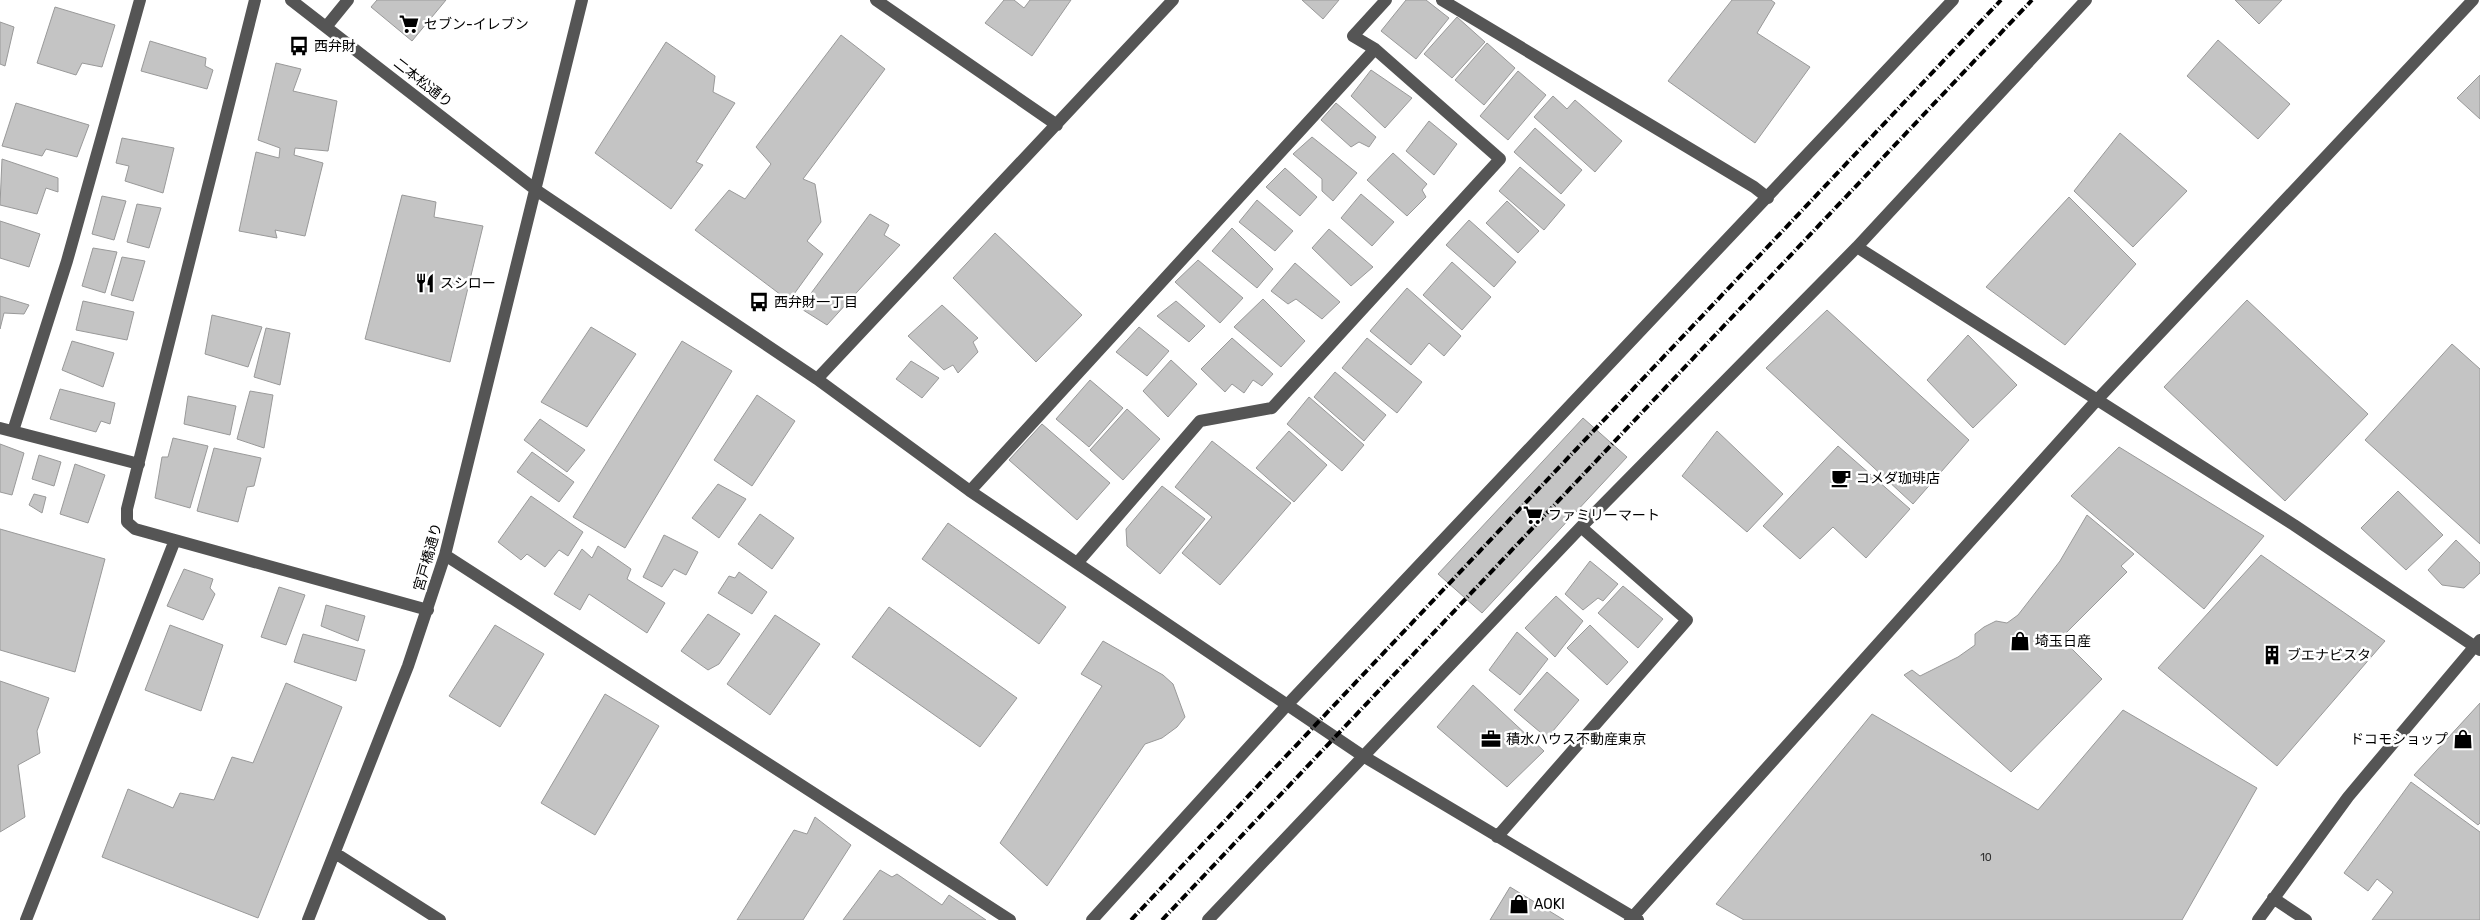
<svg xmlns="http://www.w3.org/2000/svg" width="2480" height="920" font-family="Rubik,'Noto Sans JP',sans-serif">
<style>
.building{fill:#c4c4c4;stroke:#999}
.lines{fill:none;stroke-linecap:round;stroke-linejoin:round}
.minor{stroke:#555;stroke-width:12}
.rail{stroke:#000;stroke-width:4;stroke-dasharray:8 2.5 1 2.5;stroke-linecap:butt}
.labels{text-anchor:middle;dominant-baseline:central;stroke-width:5;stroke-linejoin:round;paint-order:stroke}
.number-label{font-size:11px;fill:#313131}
.poi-label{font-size:14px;fill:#000;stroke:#fff;text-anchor:start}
.street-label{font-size:14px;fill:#000;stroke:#fff}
</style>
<rect width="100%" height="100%" fill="#fff"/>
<path class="building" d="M377 0H446L412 41 371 7Z
M1004 0H1014L1024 8 1030 0H1071L1032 56 985 23Z
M1302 0H1339L1323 19Z
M1406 0H1426L1449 18 1416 59 1381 31Z
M1732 0H1771L1775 3 1757 33 1810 67 1755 143 1668 81Z
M2235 0H2282L2259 24Z
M55 7 115 25 102 67 82 63 76 75 37 63Z
M1457 17 1485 42 1452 78 1424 54Z
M0 22 14 27 5 66 0 64Z
M841 35 885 69 803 179 815 184 821 222 807 241 823 254 789 301 695 230 729 190 745 199 771 164 756 147Z
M2218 40 2290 104 2258 139 2187 76Z
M150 41 206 58 205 66 213 70 207 89 141 71Z
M666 42 715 76 713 92 735 103 696 162 703 165 671 209 595 153Z
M1487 43 1515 68 1484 105 1455 80Z
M276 63 301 69 293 91 337 101 328 151 295 148 294 155 323 163 305 236 275 230 277 238 239 231 256 152 279 158 280 148 258 140Z
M1371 70 1412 98 1385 128 1351 96Z
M1518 71 1546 95 1508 140 1480 116Z
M2480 75V119L2457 98Z
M1553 96 1567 109 1575 100 1622 141 1595 172 1534 117Z
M16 103 89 125 77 157 46 149 42 156 2 146Z
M1336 103 1376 137 1369 147 1359 142 1351 147 1321 120Z
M1429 121 1457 144 1434 175 1406 151Z
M1535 128 1582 170 1561 194 1514 152Z
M2120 133 2187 191 2133 247 2074 191Z
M1312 137 1357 173 1333 201 1322 191V179L1293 154Z
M122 138 174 148 163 193 125 181 129 166 116 163Z
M1393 153 1427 184 1422 190 1426 197 1407 216 1367 180Z
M2 159 58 178V192L46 188 37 214 0 205Z
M1520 167 1565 205 1544 230 1499 191Z
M1285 168 1317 197 1300 216 1266 187Z
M1361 194 1394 222 1372 246 1341 218Z
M402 195 436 202 434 217 483 226 450 362 365 339Z
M102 196 126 201 114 240 92 234Z
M2069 197 2136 264 2065 345 1986 287Z
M1257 200 1293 231 1275 251 1239 222Z
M1507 201 1539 231 1518 253 1486 223Z
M137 204 161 208 149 248 127 242Z
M870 214 889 225 884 235 900 245 827 325 800 308Z
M1469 220 1516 262 1494 287 1446 245Z
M0 221 40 234 29 267 0 258Z
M1232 228 1273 269 1257 288 1212 251Z
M1329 229 1373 267 1351 286 1312 248Z
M995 233 1082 315 1036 362 953 278Z
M93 248 117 252 105 293 82 286Z
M122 257 145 261 133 301 111 295Z
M1198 260 1243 298 1220 323 1175 282Z
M1452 262 1491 297 1462 330 1423 295Z
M1295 263 1340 302 1322 319 1296 299 1288 304 1271 291Z
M1407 288 1461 336 1444 356 1429 343 1411 365 1370 331Z
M0 296 29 305 24 314 4 313 0 329Z
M1263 299 1305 341 1281 367 1234 327Z
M2247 300 2368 414 2285 501 2164 387Z
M83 301 134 312 127 340 76 330Z
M1176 301 1205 326 1189 342 1157 316Z
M942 305 978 338 973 342 978 352 958 373 953 365 944 370 908 336Z
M1827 310 1969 440 1913 504 1766 368Z
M212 315 262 327 248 367 205 354Z
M591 327 636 354 587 427 541 402Z
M1139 327 1169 351 1147 376 1116 352Z
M266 328 290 333 280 385 254 377Z
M1968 335 2017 385 1973 428 1927 380Z
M1232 338 1273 374 1262 386 1253 380 1244 393 1232 384 1225 392 1201 369Z
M1367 338 1422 382 1397 413 1342 368Z
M72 341 114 353 103 387 62 370Z
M682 341 732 371 625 548 573 517Z
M2452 344 2480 369V544L2365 440Z
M1171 360 1197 384 1168 417 1143 391Z
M911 361 939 378 922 398 896 379Z
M1335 372 1386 415 1364 441 1314 397Z
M1090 380 1123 408 1089 447 1056 419Z
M60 389 115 403 110 424 101 421 96 432 50 419Z
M250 391 273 395 264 448 237 439Z
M757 395 795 421 752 486 714 460Z
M188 396 236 406 230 435 184 424Z
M1309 397 1364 445 1342 471 1287 424Z
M1127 409 1160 439 1123 480 1090 450Z
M1583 418 1627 457 1482 613 1438 574Z
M540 419 585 450 567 472 524 440Z
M1042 424 1110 483 1077 520 1009 460Z
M1289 431 1327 465 1294 502 1256 468Z
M1717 431 1783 494 1747 532 1682 476Z
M173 438 208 446 190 508 155 498 162 457H168Z
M1212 441 1291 503 1220 585 1182 553 1212 517 1175 487Z
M0 444 24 453 12 495 0 492Z
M1838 446 1910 509 1866 558 1833 527 1800 559 1763 526Z
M2119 447 2264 536 2204 609 2071 496Z
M214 448 261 458 254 486 247 487 238 522 197 511Z
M532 452 574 482 559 502 517 472Z
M39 455 61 462 54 486 32 479Z
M75 464 105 475 88 523 60 514Z
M718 484 746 499 719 538 692 518Z
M1162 486 1205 519 1160 574 1127 546 1126 529Z
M2398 491 2443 535 2406 570 2361 528Z
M34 494 46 497 42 513 29 505Z
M531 496 583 532 568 556 559 550 545 567 527 554 521 560 498 542Z
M760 514 794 538 772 569 738 544Z
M2087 515 2134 554 2121 566 2127 572 2061 638 2102 679 2011 772 1904 675 1912 670 1920 676 1958 657 1975 645V634L1984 627 1996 621 2007 623 2018 615 2060 561Z
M948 523 1066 607 1039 644 922 559Z
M0 529 105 559 75 672 0 650Z
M664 535 698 552 686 575 674 569 662 587 643 577Z
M2456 540 2480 563V573L2464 588 2442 585 2428 570Z
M598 546 631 569 627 579 665 603 647 633 589 594 580 610 554 594 582 549 592 558Z
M2261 555 2385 641 2277 766 2158 668Z
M1590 561 1618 584 1603 601 1598 598 1583 610 1565 594Z
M184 569 213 579 210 588 215 594 203 620 167 606Z
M739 572 767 592 752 614 718 593 729 576 735 578Z
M1623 586 1663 619 1638 648 1598 613Z
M279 587 305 595 286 645 261 637Z
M1556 596 1583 621 1555 657 1525 628Z
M326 605 365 616 358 641 321 626Z
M889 607 1017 698 980 747 852 657Z
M708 614 740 634 719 664 708 670 681 651Z
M775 615 820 644 770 715 727 684Z
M170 625 223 645 201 711 145 690Z
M495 625 544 654 500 727 449 696Z
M1590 625 1628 662 1607 685 1567 648Z
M1517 632 1548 659 1520 695 1489 670Z
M303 634 365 650 356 681 294 662Z
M1103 641 1163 675 1173 684 1185 717 1177 727 1162 738 1145 744 1047 886 1000 843 1102 686 1081 674Z
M1547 672 1579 700 1547 738 1514 710Z
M0 681 49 698 37 731 40 753 18 765 25 817 0 832Z
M286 683 342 707 258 918 102 857 128 789 173 808 180 793 214 800 232 757 253 763Z
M1473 685 1544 751 1507 787 1437 727Z
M605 694 659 726 595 835 541 803Z
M2480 703V823L2478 825 2414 775Z
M2123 710 2257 788 2182 920H1744L1716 904 1872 714 2038 810Z
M2411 782 2480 832V920H2372L2393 892 2377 879 2368 891 2344 873Z
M815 817 851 845 803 920H737L794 830 807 834Z
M880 870 892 877 897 874 942 905 949 895 986 920H843Z
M1510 887 1564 920H1490Z"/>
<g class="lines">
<path class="minor" d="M255 0 127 509V522L135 529 428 610
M291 0 536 190 817 379 970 491 1363 756 1638 920
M876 0 1057 125
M1442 0 1754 187 1768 198
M326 27 348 0
M1857 247 2294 525 2480 650
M817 379 1173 0
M0 428 139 464
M13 431 67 261 140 0
M970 491 1375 49
M445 555 1010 920
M1078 562 1200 421 1272 408 1500 159 1375 49 1353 36 1386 0
M1497 837 1687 620 1581 527
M335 853 440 920
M2273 898 2306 920
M26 920 175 540
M308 920 408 666 445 555 582 0
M1092 920 1288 704 1953 0
M1208 920 1581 527 1857 247 2086 0
M1630 920 2096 401 2473 0
M2258 920 2348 797 2480 640"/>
<path class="rail" d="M1131 920 2001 0
M1162 920 2032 0"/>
</g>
<defs>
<symbol id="supermarket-bare" viewBox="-9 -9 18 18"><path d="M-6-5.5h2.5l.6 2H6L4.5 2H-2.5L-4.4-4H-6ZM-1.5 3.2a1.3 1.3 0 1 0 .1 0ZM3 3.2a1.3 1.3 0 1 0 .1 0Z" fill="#000" stroke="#fff" stroke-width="2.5" paint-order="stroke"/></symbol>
<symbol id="bus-bare" viewBox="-9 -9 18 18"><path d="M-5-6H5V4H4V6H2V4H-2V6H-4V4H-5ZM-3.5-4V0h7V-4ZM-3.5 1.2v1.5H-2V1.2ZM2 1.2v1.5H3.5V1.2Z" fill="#000" stroke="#fff" stroke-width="2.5" paint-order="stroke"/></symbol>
<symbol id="restaurant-bare" viewBox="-9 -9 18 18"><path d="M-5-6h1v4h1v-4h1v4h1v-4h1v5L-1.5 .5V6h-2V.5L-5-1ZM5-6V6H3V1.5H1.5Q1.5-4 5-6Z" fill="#000" stroke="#fff" stroke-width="2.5" paint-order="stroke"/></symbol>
<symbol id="cafe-bare" viewBox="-9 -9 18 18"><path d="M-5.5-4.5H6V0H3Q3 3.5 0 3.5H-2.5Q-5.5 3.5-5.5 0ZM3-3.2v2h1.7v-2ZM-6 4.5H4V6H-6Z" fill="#000" stroke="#fff" stroke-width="2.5" paint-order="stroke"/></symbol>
<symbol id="shop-bare" viewBox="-9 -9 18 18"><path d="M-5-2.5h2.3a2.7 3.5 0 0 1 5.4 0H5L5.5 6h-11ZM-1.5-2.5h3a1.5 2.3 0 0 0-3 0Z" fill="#000" stroke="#fff" stroke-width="2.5" paint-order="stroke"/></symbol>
<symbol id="building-bare" viewBox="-9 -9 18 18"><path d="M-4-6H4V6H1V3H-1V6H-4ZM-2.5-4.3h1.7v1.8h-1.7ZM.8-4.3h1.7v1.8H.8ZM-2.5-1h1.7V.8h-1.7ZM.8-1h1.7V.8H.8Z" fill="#000" stroke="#fff" stroke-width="2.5" paint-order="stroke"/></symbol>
<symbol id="office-bare" viewBox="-9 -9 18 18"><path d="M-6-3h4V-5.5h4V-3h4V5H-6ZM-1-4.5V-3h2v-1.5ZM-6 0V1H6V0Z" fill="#000" stroke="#fff" stroke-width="2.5" paint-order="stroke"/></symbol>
</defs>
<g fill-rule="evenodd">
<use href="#supermarket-bare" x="395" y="10" width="28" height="28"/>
<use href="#bus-bare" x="285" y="32" width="28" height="28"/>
<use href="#restaurant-bare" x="411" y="269" width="28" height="28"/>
<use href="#bus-bare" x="745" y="288" width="28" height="28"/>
<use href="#cafe-bare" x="1827" y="464" width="28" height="28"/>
<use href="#supermarket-bare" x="1519" y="501" width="28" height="28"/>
<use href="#shop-bare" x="2006" y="627" width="28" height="28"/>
<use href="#building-bare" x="2258" y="641" width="28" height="28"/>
<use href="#office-bare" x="1477" y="725" width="28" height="28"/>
<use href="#shop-bare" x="2449" y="725" width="28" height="28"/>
<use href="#shop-bare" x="1505" y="890" width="28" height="28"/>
</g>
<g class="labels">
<g class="number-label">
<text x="1986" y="857">10</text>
</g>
<g class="poi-label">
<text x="424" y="24">セブン-イレブン</text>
<text x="314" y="46">西弁財</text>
<text x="440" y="283">スシロー</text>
<text x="774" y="302">西弁財一丁目</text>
<text x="1856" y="478">コメダ珈琲店</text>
<text x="1548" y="515">ファミリーマート</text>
<text x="2035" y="641">埼玉日産</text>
<text x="2287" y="655">ブエナビスタ</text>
<text x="1506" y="739">積水ハウス不動産東京</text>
<text x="2448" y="739" text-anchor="end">ドコモショップ</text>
<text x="1534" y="904">AOKI</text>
</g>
<g class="street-label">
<text transform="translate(423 83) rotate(38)">二本松通り</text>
<text transform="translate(428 557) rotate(-74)">宮戸橋通り</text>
</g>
</g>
</svg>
